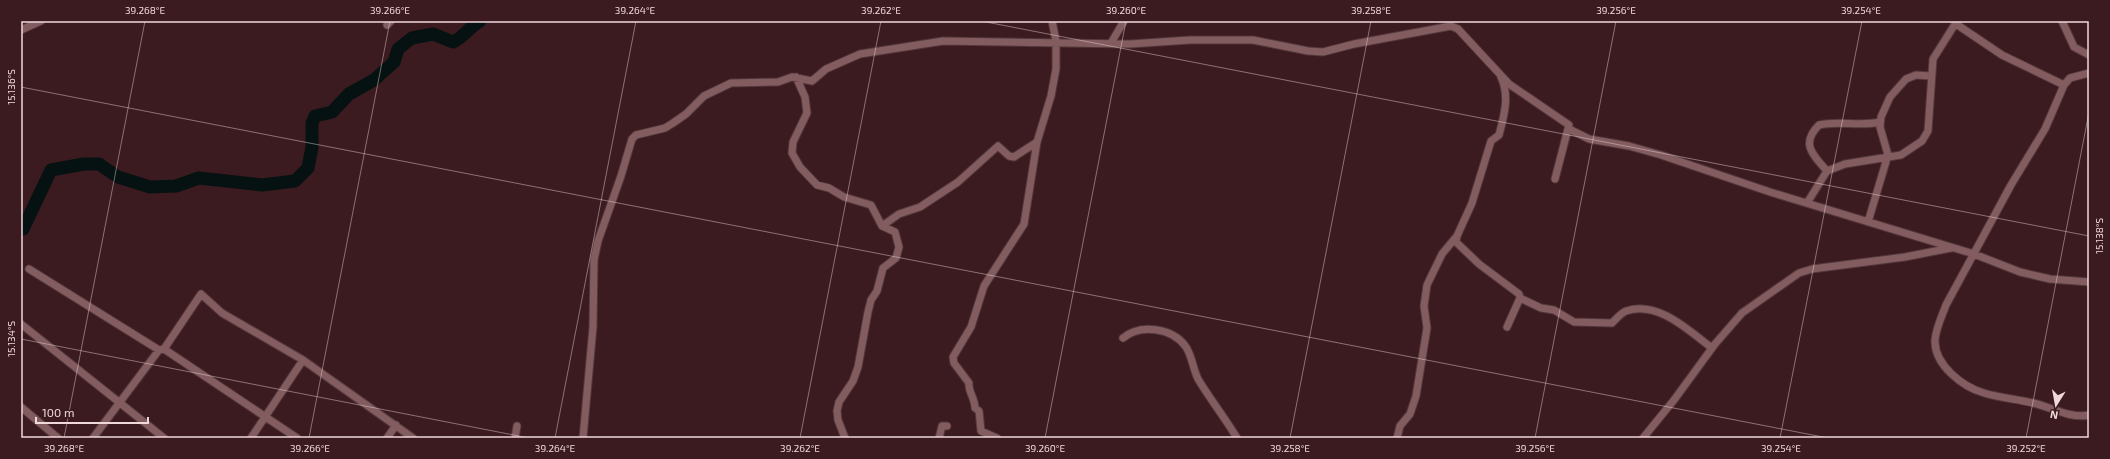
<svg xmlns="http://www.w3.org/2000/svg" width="2110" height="459" font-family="'Exo 2',sans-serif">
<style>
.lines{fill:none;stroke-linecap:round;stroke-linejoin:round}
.river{stroke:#051211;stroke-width:13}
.minor-casing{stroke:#53373b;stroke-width:9}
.minor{stroke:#835c60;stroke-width:7}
.ticks{fill:none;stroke:#f0d9db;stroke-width:1;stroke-opacity:0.45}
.neatline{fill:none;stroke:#f0d9db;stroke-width:1.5}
.ticks-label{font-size:10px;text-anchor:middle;fill:#f0d9db}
</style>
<rect width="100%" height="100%" fill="#3b1b20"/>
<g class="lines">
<path class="river" d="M21 229H23L51 170 84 164H99L118 177 150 187 176 186 199 178 262 185 295 181 308 168 312 147V123L315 116 332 112 349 94 374 80 394 62 398 49 412 38 433 34 453 42C464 37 469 27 480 21"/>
<defs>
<path id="minor" d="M2062 21 2074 47 2089 55
M1956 24 2002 55 2064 85
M387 25 391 21
M21 30 41 21
M1111 43 1124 21
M2089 73 2070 78 2064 85 2045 129 2011 185 1946 305C1942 316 1936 328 1935 340 1934 365 1963 387 1984 393 2000 398 2017 399 2033 403 2051 407 2070 419 2089 415
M796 77 805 97 807 113 793 142 792 153 800 167 817 185 829 188 844 197 871 205 882 226 895 232 899 247 896 258 883 268 877 291 871 300 868 312 858 367 853 381 839 402 837 411 838 420 845 438
M1569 129 1589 139 1629 146 1661 155 1770 192 1974 254 2020 272 2050 279 2089 282
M1827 171C1813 155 1800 144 1819 125 1839 120 1859 127 1880 122
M1807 203 1827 171 1845 164 1901 155 1922 141 1928 131 1933 59 1957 21
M1868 222 1888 155 1880 127 1881 117 1890 97 1906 79 1916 75 1930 76
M882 226 899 214 920 207 958 182 998 146 1009 156 1014 157 1037 142
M1457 236 1456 242 1479 264 1519 294 1520 298 1507 327
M29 269 159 350 164 349 297 438
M1520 298 1541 308 1554 310 1574 322 1612 323C1616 319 1621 313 1626 311 1658 300 1689 331 1712 348
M21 324 164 438
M1123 338C1140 324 1172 327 1186 347 1192 356 1193 369 1198 379 1210 399 1225 418 1237 438
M164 349 201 294 222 313 303 360 413 438
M21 407 58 438
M93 438 159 350
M251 438 303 360
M387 438 396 425
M515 438 517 426
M583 438 593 327 594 260 598 241 621 176 632 139 636 135 665 128 673 123 686 114 704 96 731 83 778 82 792 77 812 81 826 69 860 54 943 41 1130 44 1190 40H1253L1308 51 1323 52 1354 44 1451 26 1458 29 1509 84 1569 125 1555 179
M939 438 942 426H947
M997 438 981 431 979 411 975 408C975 398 968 392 969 383L954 363 953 357 971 327 984 286 1024 224 1037 142 1051 96 1056 69V41L1052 21
M1397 438 1400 426 1410 414 1416 396 1427 328 1424 306 1427 285 1442 254 1457 236 1472 203 1491 141 1499 135C1504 116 1510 96 1501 77
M1643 438 1674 400 1715 344 1742 313 1799 273 1812 269 1905 257 1951 248"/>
</defs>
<use href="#minor" class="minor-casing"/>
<use href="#minor" class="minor"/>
</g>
<path class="ticks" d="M981 21 2089 236M21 87 1828 438M21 339 529 438M64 438 145 21M309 438 390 21M555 438 636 21M800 438 881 21M1045 438 1126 21M1290 438 1371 21M1535 438 1616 21M1780 438 1862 21M2026 438 2089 112"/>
<rect width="2110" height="459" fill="none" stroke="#3b1b20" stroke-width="44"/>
<g transform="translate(2056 405) rotate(191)" stroke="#3b1b20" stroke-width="3" paint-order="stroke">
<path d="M0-3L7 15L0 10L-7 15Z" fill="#f0d9db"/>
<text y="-6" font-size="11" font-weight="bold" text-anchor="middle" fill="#f0d9db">N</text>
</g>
<path d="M36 417v6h112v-6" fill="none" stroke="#f0d9db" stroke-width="2"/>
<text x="42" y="417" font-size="12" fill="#f0d9db" stroke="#3b1b20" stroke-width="3" paint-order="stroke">100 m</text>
<rect x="22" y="22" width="2066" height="415" class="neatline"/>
<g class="ticks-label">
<text x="145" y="14">39.268°E</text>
<text x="390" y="14">39.266°E</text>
<text x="635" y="14">39.264°E</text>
<text x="881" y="14">39.262°E</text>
<text x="1126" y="14">39.260°E</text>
<text x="1371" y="14">39.258°E</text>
<text x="1616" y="14">39.256°E</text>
<text x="1861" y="14">39.254°E</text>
<text transform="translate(11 87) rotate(-90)" y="4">15.136°S</text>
<text transform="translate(2099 236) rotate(-90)" y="4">15.138°S</text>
<text transform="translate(11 339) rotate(-90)" y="4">15.134°S</text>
<text x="64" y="452">39.268°E</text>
<text x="310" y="452">39.266°E</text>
<text x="555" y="452">39.264°E</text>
<text x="800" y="452">39.262°E</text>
<text x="1045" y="452">39.260°E</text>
<text x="1290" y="452">39.258°E</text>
<text x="1535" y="452">39.256°E</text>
<text x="1781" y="452">39.254°E</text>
<text x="2026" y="452">39.252°E</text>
</g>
</svg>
